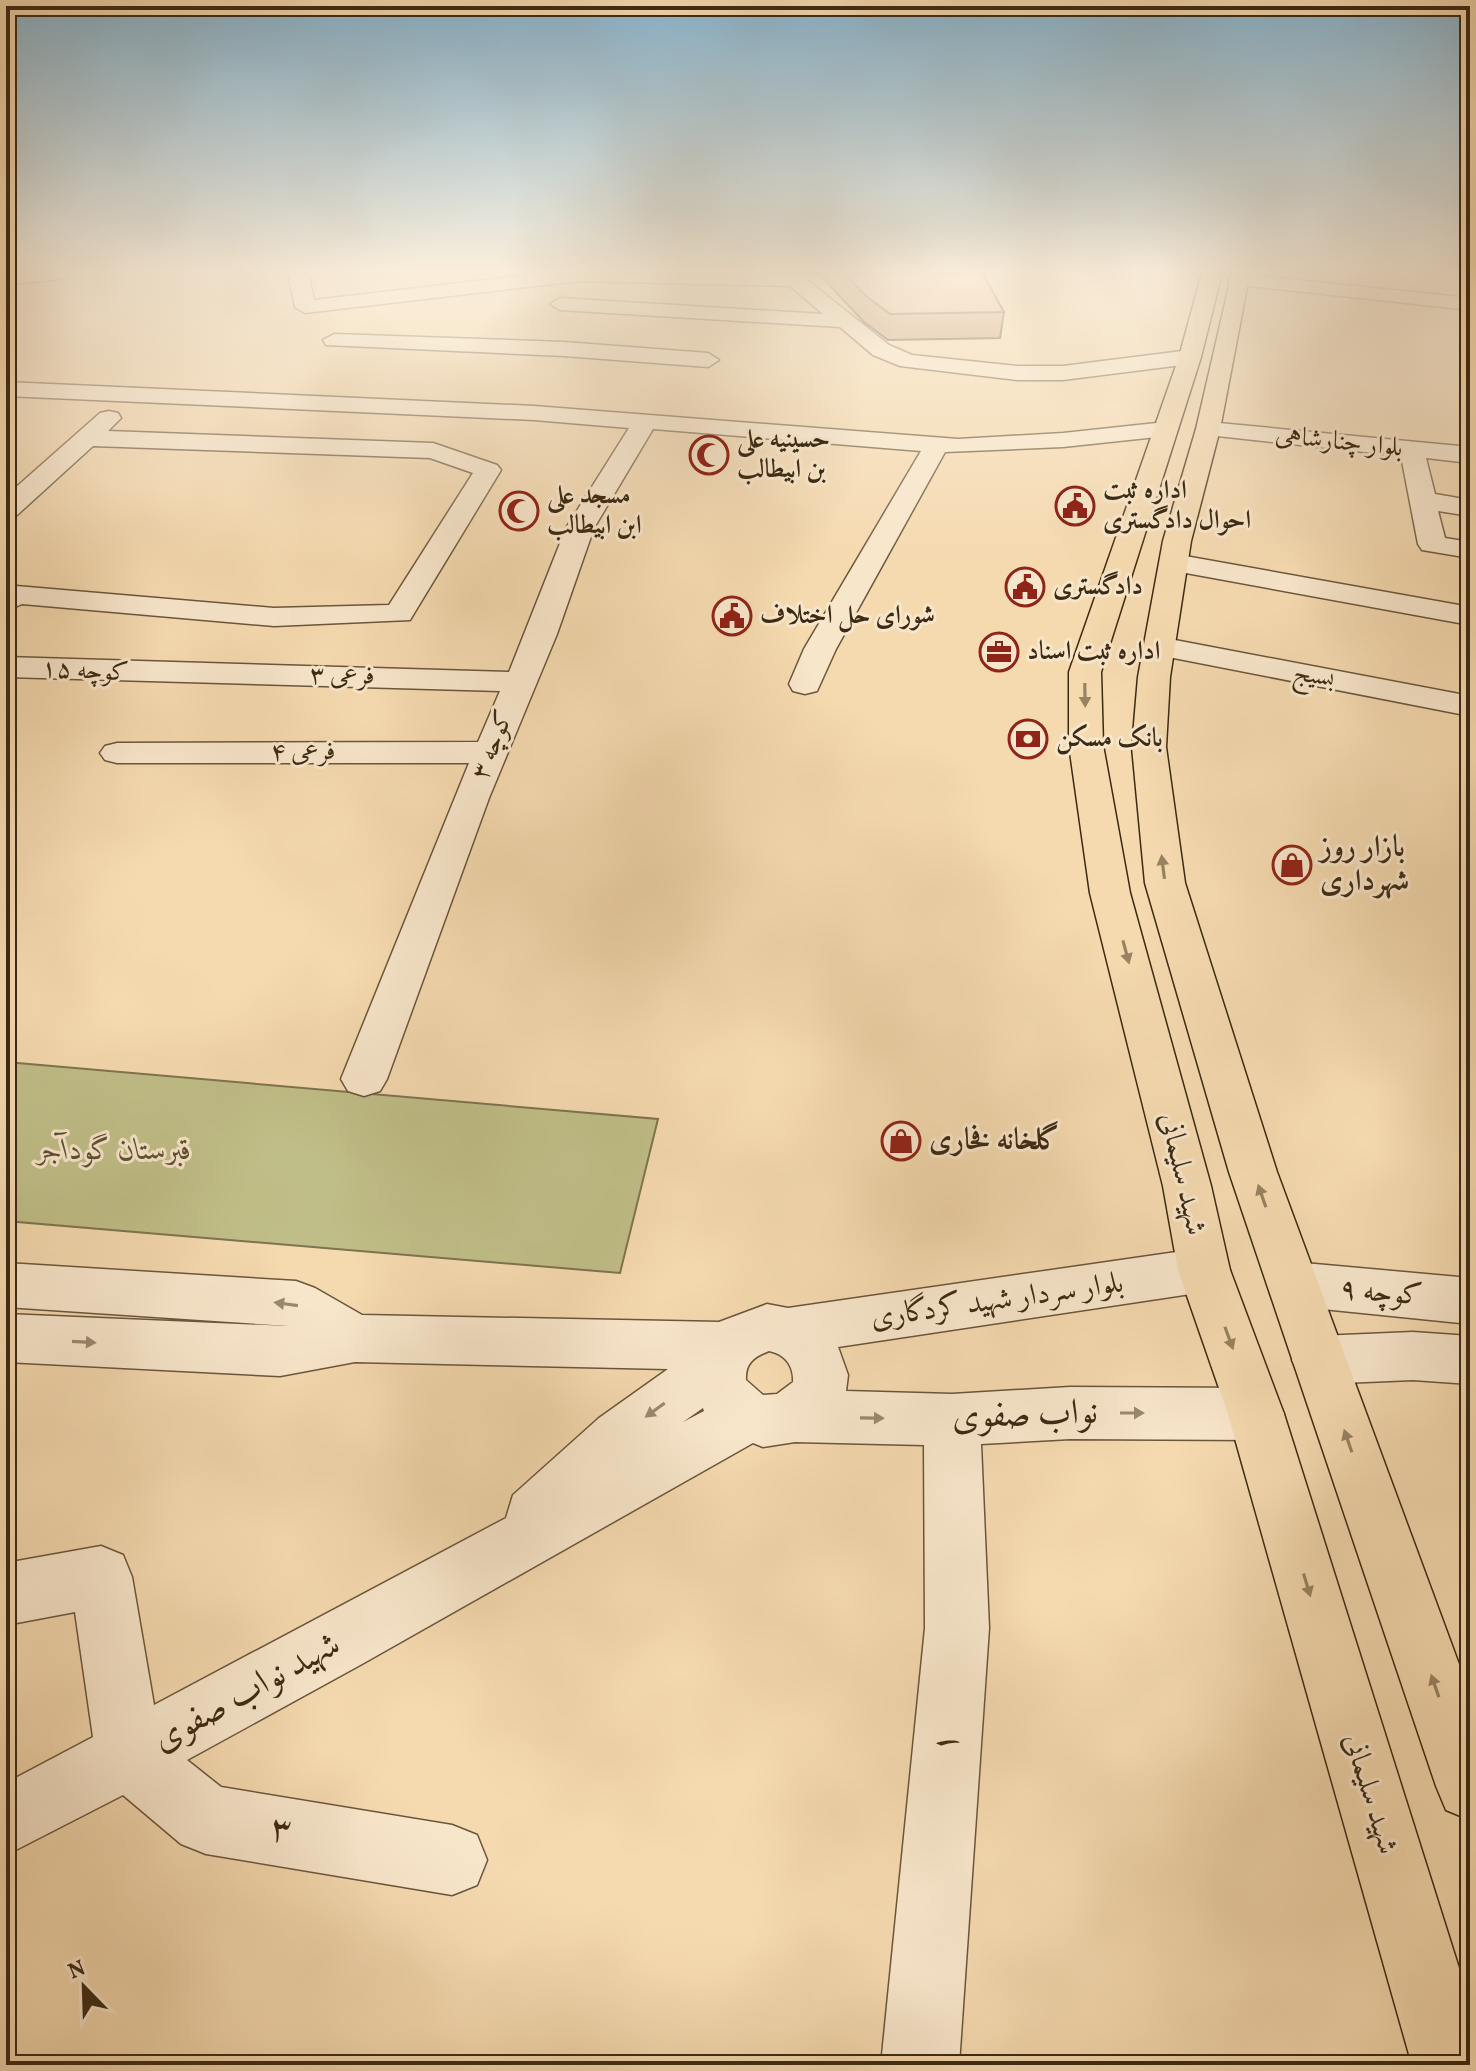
<svg xmlns="http://www.w3.org/2000/svg" width="1476" height="2071" font-family="Vollkorn,Amiri,serif">
<style>
.green{fill:#c0be88;stroke:#7e744e;stroke-width:2}
.lines{fill:none;stroke-linecap:round;stroke-linejoin:round}
.minor-casing{stroke:#6a563b;stroke-width:3}
.major-casing{stroke:#3c2a14;stroke-width:3}
.minor{fill:#f8e6cb;fill-rule:evenodd}
.major{fill:#f5d9af;fill-rule:evenodd}
.wall{fill:#c0926d;stroke:#3c2a14;stroke-width:2}
.building{fill:#dfaa7f;stroke:#3c2a14;stroke-width:2}
.oneway{fill:#988262}
.oneway2{fill:#9a8870}
.labels{text-anchor:middle;dominant-baseline:central;stroke-width:6;stroke-linejoin:round;paint-order:stroke}
.far-poi-label{font-size:26px;font-weight:bold;fill:#3c2a14;stroke:#f8e6cb;text-anchor:start}
.far-street-label{font-size:26px;fill:#3c2a14;stroke:#f8e6cb}
.poi-label{font-size:30px;font-weight:bold;fill:#3c2a14;stroke:#f8e6cb;text-anchor:start}
.park-label{font-size:30px;font-style:italic;fill:#5d4f31;stroke:#f8e6cb}
.street-label{font-size:30px;fill:#3c2a14;stroke:#f8e6cb}
.near-street-label{font-size:36px;fill:#3c2a14;stroke:#f8e6cb}
</style>
<rect width="100%" height="100%" fill="#f5d9af"/>
<filter id="stains"><feTurbulence type="fractalNoise" baseFrequency=".0025" numOctaves="4"/><feColorMatrix values="0 0 0 0 .2 0 0 0 0 .09 0 0 0 0 .02 0 0 0 .5 -.17"/></filter>
<radialGradient id="worn" r=".72"><stop offset=".6" stop-color="#630" stop-opacity="0"/><stop offset="1" stop-color="#630" stop-opacity=".3"/></radialGradient>
<path class="green" d="M6 1062 658 1119 620 1273 6 1221Z"/>
<g class="lines">
<defs>
<path id="minor" d="M288 273H308L314 300 543 273H798L889 345 912 355 1017 366H1063L1190 350 1201 357 1190 364 1063 380H1017L900 366 873 355 840 327 560 310 550 304 560 298 823 314 790 286 579 281 305 313 295 307Z
M1238 274 1470 298V310L1231 284 1228 280 1231 276Z
M334 334 564 342 708 353 719 360 708 367 564 356 326 345 323 340Z
M6 382 534 406 958 439 1063 433 1166 422 1175 424 1178 429 1175 434 1166 436 1063 447 945 452 836 649 817 691 805 694 793 691 789 684 804 649 921 451 653 429 594 528 557 634 489 798 387 1079 380 1091 364 1096 348 1091 341 1079 469 763H117L105 760 100 753 105 746 117 743 478 742 500 691 6 677V657L509 672 566 528 629 428 534 420 6 396Z
M109 411 118 413 121 418 108 431 433 443 497 465 501 470 410 620 274 626 22 604 6 611V589L16 586 274 608 389 605 473 473 430 458 93 446 16 516 6 518V496L100 413Z
M1208 422 1470 447V463L1426 458 1435 494 1470 500V516L1438 511 1445 538 1470 542V558L1422 550 1418 544 1401 456 1199 434 1196 429 1199 424Z
M1174 554 1470 607V625L1164 569 1160 563 1164 557Z
M1159 637 1470 696V716L1148 653 1143 646 1148 639Z
M1204 1248 1222 1255 1230 1270 1222 1285 1204 1292 838 1347 848 1375 846 1391 952 1394 1070 1387 1256 1388 1276 1396 1284 1414 1276 1432 1256 1440 1070 1439 981 1444 989 1628 959 2065H881L925 1628 924 1445 795 1442 763 1447 753 1443 362 1664 187 1760 221 1787 452 1825 477 1835 487 1860 477 1885 452 1895 206 1854 181 1844 123 1795 6 1855V1783L93 1737 75 1612 6 1625V1563L101 1546 123 1555 132 1577 154 1705 506 1518 513 1495 599 1418 668 1369 355 1362 280 1376 6 1362V1314L288 1326 6 1307V1263L296 1281 315 1288 362 1315 719 1322 767 1304 788 1308ZM769 1351C785 1354 794 1366 793 1382L777 1394 763 1395 746 1380C745 1363 754 1357 769 1351ZM703 1408 704 1411 683 1422Z
M1293 1262 1470 1278V1324L1293 1306 1275 1300 1267 1284 1275 1268Z
M1413 1332 1470 1336V1384L1413 1380 1319 1384 1300 1377 1292 1360 1300 1343 1319 1336Z"/>
<path id="major" d="M6 273H70L61 279 6 285Z
M1202 273H1222L1201 357 1101 672 1103 745 1130 893 1211 1186 1230 1270 1284 1414 1470 2003V2065H1412L1228 1414 1178 1270 1163 1186 1090 893 1069 745V672L1179 357Z
M1232 273H1246L1249 277 1220 429 1191 541 1170 677 1166 747 1185 883 1277 1172 1470 1694V1820L1446 1810 1436 1786 1229 1172 1145 883 1132 747 1138 677 1163 541 1196 429Z"/>
</defs>
<use href="#minor" class="minor-casing"/>
<use href="#major" class="major-casing"/>
<use href="#minor" class="minor"/>
<use href="#major" class="major"/>
</g>
<path class="wall" d="M803 273H967L1004 312 1000 338 888 340 864 322 819 274 805 275Z"/>
<path class="building" d="M844 273 983 274 1004 312 890 314 866 296Z"/>
<defs><path id="oneway-solid" d="M-6-.8H1V-3.2L6.5 0L1 3.2V.8H-6Z" transform="scale(2)"/></defs>
<g class="oneway">
<use href="#oneway-solid" transform="translate(1085 695) rotate(89)"/>
<use href="#oneway-solid" transform="translate(1163 867) rotate(-97)"/>
<use href="#oneway-solid" transform="translate(1126 952) rotate(75)"/>
<use href="#oneway-solid" transform="translate(1262 1196) rotate(-109)"/>
<use href="#oneway-solid" transform="translate(1229 1338) rotate(70)"/>
<use href="#oneway-solid" transform="translate(1348 1441) rotate(-109)"/>
<use href="#oneway-solid" transform="translate(1307 1585) rotate(73)"/>
<use href="#oneway-solid" transform="translate(1435 1686) rotate(-109)"/>
</g>
<g class="oneway2">
<use href="#oneway-solid" transform="translate(286 1304) rotate(-172)"/>
<use href="#oneway-solid" transform="translate(84 1342) rotate(3)"/>
<use href="#oneway-solid" transform="translate(655 1410) rotate(144)"/>
<use href="#oneway-solid" transform="translate(1132 1413)"/>
<use href="#oneway-solid" transform="translate(872 1418) rotate(1)"/>
</g>
<linearGradient id="sky" x2="0" y2="1"><stop stop-color="#89b6d1"/><stop offset="0.48" stop-color="#faeedb"/><stop offset="1" stop-color="#faeedb" stop-opacity="0"/></linearGradient>
<rect width="1476" height="563" fill="url(#sky)"/>
<defs>
<symbol id="mosque-ring" viewBox="-11 -11 22 22"><circle r="9.5" fill="#f8e6cb" stroke="#8f2418" stroke-width="1.5"/><path d="M3.5-4.9A6 6 0 1 0 3.5 4.9A5 5 0 1 1 3.5-4.9Z" fill="#8f2418"/></symbol>
<symbol id="civic-ring" viewBox="-11 -11 22 22"><circle r="9.5" fill="#f8e6cb" stroke="#8f2418" stroke-width="1.5"/><path d="M-.6-6.5H3V-4.5H.6V-3L4-1V1h2V6H-6V1h2V-1L-.6-3ZM-1.2 2.5V6h2.4V2.5Z" fill="#8f2418"/></symbol>
<symbol id="office-ring" viewBox="-11 -11 22 22"><circle r="9.5" fill="#f8e6cb" stroke="#8f2418" stroke-width="1.5"/><path d="M-6-3h4V-5.5h4V-3h4V5H-6ZM-1-4.5V-3h2v-1.5ZM-6 0V1H6V0Z" fill="#8f2418"/></symbol>
<symbol id="bank-ring" viewBox="-11 -11 22 22"><circle r="9.5" fill="#f8e6cb" stroke="#8f2418" stroke-width="1.5"/><path d="M-6-4H6V4H-6ZM0-2.3a2.3 2.3 0 1 0 0 4.6a2.3 2.3 0 1 0 0-4.6Z" fill="#8f2418"/></symbol>
<symbol id="shop-ring" viewBox="-11 -11 22 22"><circle r="9.5" fill="#f8e6cb" stroke="#8f2418" stroke-width="1.5"/><path d="M-5-2.5h2.3a2.7 3.5 0 0 1 5.4 0H5L5.5 6h-11ZM-1.5-2.5h3a1.5 2.3 0 0 0-3 0Z" fill="#8f2418"/></symbol>
</defs>
<g fill-rule="evenodd">
<use href="#mosque-ring" x="687" y="433" width="44" height="44"/>
<use href="#civic-ring" x="1053" y="484" width="44" height="44"/>
<use href="#mosque-ring" x="497" y="489" width="44" height="44"/>
<use href="#civic-ring" x="1003" y="565" width="44" height="44"/>
<use href="#civic-ring" x="710" y="594" width="44" height="44"/>
<use href="#office-ring" x="977" y="630" width="44" height="44"/>
<use href="#bank-ring" x="1006" y="717" width="44" height="44"/>
<use href="#shop-ring" x="1270" y="843" width="44" height="44"/>
<use href="#shop-ring" x="879" y="1119" width="44" height="44"/>
</g>
<g class="labels">
<g class="far-poi-label">
<text x="737" y="440">حسینیه علی<tspan x="737" dy="30">بن ابیطالب</tspan></text>
<text x="1103" y="491">اداره ثبت<tspan x="1103" dy="30">احوال دادگستری</tspan></text>
<text x="547" y="496">مسجد علی<tspan x="547" dy="30">ابن ابیطالب</tspan></text>
<text x="1053" y="587">دادگستری</text>
<text x="760" y="616">شورای حل اختلاف</text>
<text x="1027" y="652">اداره ثبت اسناد</text>
<text x="1056" y="739">بانک مسکن</text>
</g>
<g class="far-street-label">
<text transform="translate(1339 442) rotate(6)">بلوار چنارشاهی</text>
<text transform="translate(85 671) rotate(3)">کوچه ۱۵</text>
<text transform="translate(342 676) rotate(1)">فرعی ۳</text>
<text transform="translate(1314 676) rotate(11)">بسیج</text>
<text transform="translate(493 745) rotate(-68)">کوچه ۳</text>
<text x="303" y="752">فرعی ۴</text>
</g>
<g class="poi-label">
<text x="1320" y="848">بازار روز<tspan x="1320" dy="34">شهرداری</tspan></text>
<text x="929" y="1141">گلخانه فخاری</text>
</g>
<g class="park-label">
<text x="114" y="1151">قبرستان گودآجر</text>
</g>
<g class="street-label">
<text transform="translate(1182 1174) rotate(77)">شهید سلیمانی</text>
<text transform="translate(1381 1293) rotate(5)">کوچه ۹</text>
<text transform="translate(997 1301) rotate(-8)">بلوار سردار شهید کردگاری</text>
<text transform="translate(1370 1794) rotate(73)">شهید سلیمانی</text>
</g>
<g class="near-street-label">
<text transform="translate(1025 1416) rotate(-2)">نواب صفوی</text>
<text transform="translate(247 1693) rotate(-29)">شهید نواب صفوی</text>
<text transform="translate(947 1743) rotate(-85)">۱</text>
<text transform="translate(281 1831) rotate(10)">۳</text>
</g>
</g>
<rect width="1476" height="2071" fill="none" stroke="#f5d9af" stroke-width="32"/>
<rect x="8" y="8" width="1460" height="2055" fill="none" stroke="#3c2a14" stroke-width="4"/>
<rect x="16" y="16" width="1444" height="2039" fill="none" stroke="#3c2a14" stroke-width="2"/>
<g transform="translate(84 1987) rotate(337)" stroke="#f8e6cb" stroke-width="6" paint-order="stroke">
<path d="M0-6L14 30L0 20L-14 30Z" fill="#3c2a14"/>
<text y="-12" font-size="22" font-weight="bold" text-anchor="middle" fill="#3c2a14">N</text>
</g>
<rect width="100%" height="100%" filter="url(#stains)"/>
<rect width="100%" height="100%" fill="url(#worn)"/>
</svg>
